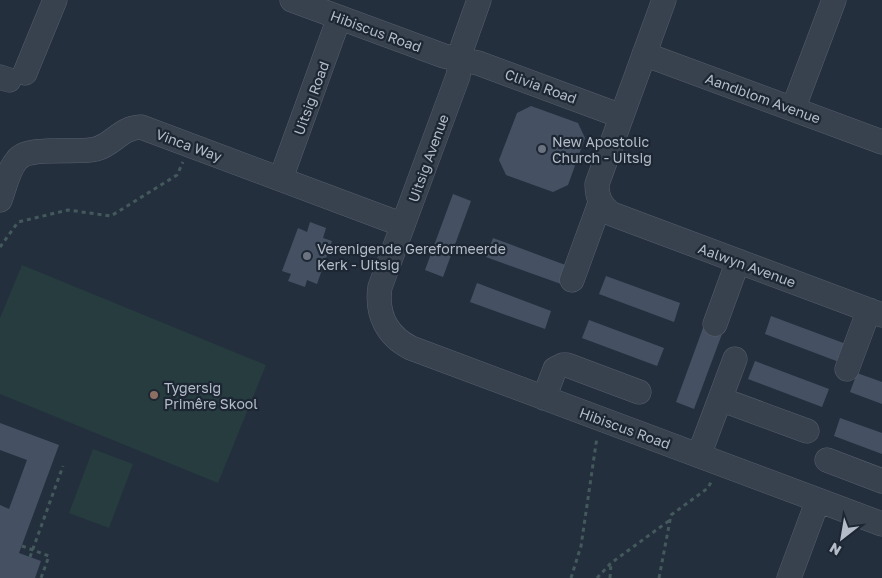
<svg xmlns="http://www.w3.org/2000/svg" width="882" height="578" font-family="'Golos Text',sans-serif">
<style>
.green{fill:#263c3f}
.building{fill:#455162}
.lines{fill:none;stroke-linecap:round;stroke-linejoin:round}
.minor-casing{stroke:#565f6c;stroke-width:25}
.path{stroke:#44595c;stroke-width:3;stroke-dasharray:4 4;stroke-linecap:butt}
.minor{stroke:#38414e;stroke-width:24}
.worship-dot{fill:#6b7280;stroke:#1d2633;stroke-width:2}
.education-dot{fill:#8d6e63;stroke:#1d2633;stroke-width:2}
.labels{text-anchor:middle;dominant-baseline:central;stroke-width:4.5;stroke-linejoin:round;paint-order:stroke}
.street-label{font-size:14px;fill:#b4bcc9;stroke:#1d2633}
.poi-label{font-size:14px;fill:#b4bcc9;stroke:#1d2633;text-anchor:start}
</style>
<rect width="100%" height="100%" fill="#242f3e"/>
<path class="green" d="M22 265 266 365 218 483 0 394V318Z
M93 449 133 464 109 528 69 513Z"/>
<path class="building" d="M531 106 578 123 585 138 568 185 553 192 506 175 499 160 517 113Z
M453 194 471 201 443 277 425 270Z
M310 222 326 228 323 238 332 241 317 284 307 280 305 287 288 281 291 274 282 271 298 228 307 232Z
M493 238 568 266 561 284 486 257Z
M606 276 680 303 674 322 599 294Z
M477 283 551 311 545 329 470 302Z
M771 316 846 344 839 362 765 334Z
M589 320 664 348 657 366 582 338Z
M703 328 722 334 694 409 676 402Z
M755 361 829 389 822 407 748 379Z
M857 373 882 382V404L850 392Z
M840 418 882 433V454L834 436Z
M0 423 59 445 19 553 41 561 35 578H0V505L9 509 27 460 0 450Z"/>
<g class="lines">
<defs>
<path id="minor" d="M292 0 444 56 478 63 621 116
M479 0 463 45 458 76 380 287C376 314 387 336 411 348L882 524
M664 0 597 184C597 198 601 206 612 214L882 315
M644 54 882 142
M25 73 55 0
M0 77 9 80
M793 109 834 0
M281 178 339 18
M0 200C5 187 8 170 17 160 28 145 78 154 96 149 114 144 120 128 141 127L403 225
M572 280 600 203
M715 324 738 261
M847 369 869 310
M544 398 555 369 563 365H567L639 392
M720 399 807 431
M699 455 735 359
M827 460 882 481
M789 578 818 500"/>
</defs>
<use href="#minor" class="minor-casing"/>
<path class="path" d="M0 247 18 222 68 210 111 216 177 175 183 162
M22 546 49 556 41 578
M30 557 63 466
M571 578 581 546 597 437
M597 578 611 563 670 520
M610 578 611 563
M659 578 671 515 708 488 712 480"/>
<use href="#minor" class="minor"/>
</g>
<g class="worship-dot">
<circle cx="542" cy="149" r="5"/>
<circle cx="307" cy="256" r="5"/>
</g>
<circle class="education-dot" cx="154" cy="395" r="5"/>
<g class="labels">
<g class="street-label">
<text transform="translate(376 31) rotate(20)">Hibiscus Road</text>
<text transform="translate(541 86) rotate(20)">Clivia Road</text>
<text transform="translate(311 98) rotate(-70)">Uitsig Road</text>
<text transform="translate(763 98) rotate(20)">Aandblom Avenue</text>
<text transform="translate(189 145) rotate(20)">Vinca Way</text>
<text transform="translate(428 158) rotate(-70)">Uitsig Avenue</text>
<text transform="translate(747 265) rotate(20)">Aalwyn Avenue</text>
<text transform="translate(625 428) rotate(20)">Hibiscus Road</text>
</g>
<g class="poi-label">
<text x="552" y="141">New Apostolic<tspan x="552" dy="16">Church - Uitsig</tspan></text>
<text x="317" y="248">Verenigende Gereformeerde<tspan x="317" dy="16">Kerk - Uitsig</tspan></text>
<text x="164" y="387">Tygersig<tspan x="164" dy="16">Primêre Skool</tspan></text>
</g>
</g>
<g transform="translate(842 538) rotate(211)" stroke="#1d2633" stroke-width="4" paint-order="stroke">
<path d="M0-4L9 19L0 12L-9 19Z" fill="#b4bcc9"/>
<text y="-8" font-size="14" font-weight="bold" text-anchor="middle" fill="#b4bcc9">N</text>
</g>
</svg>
